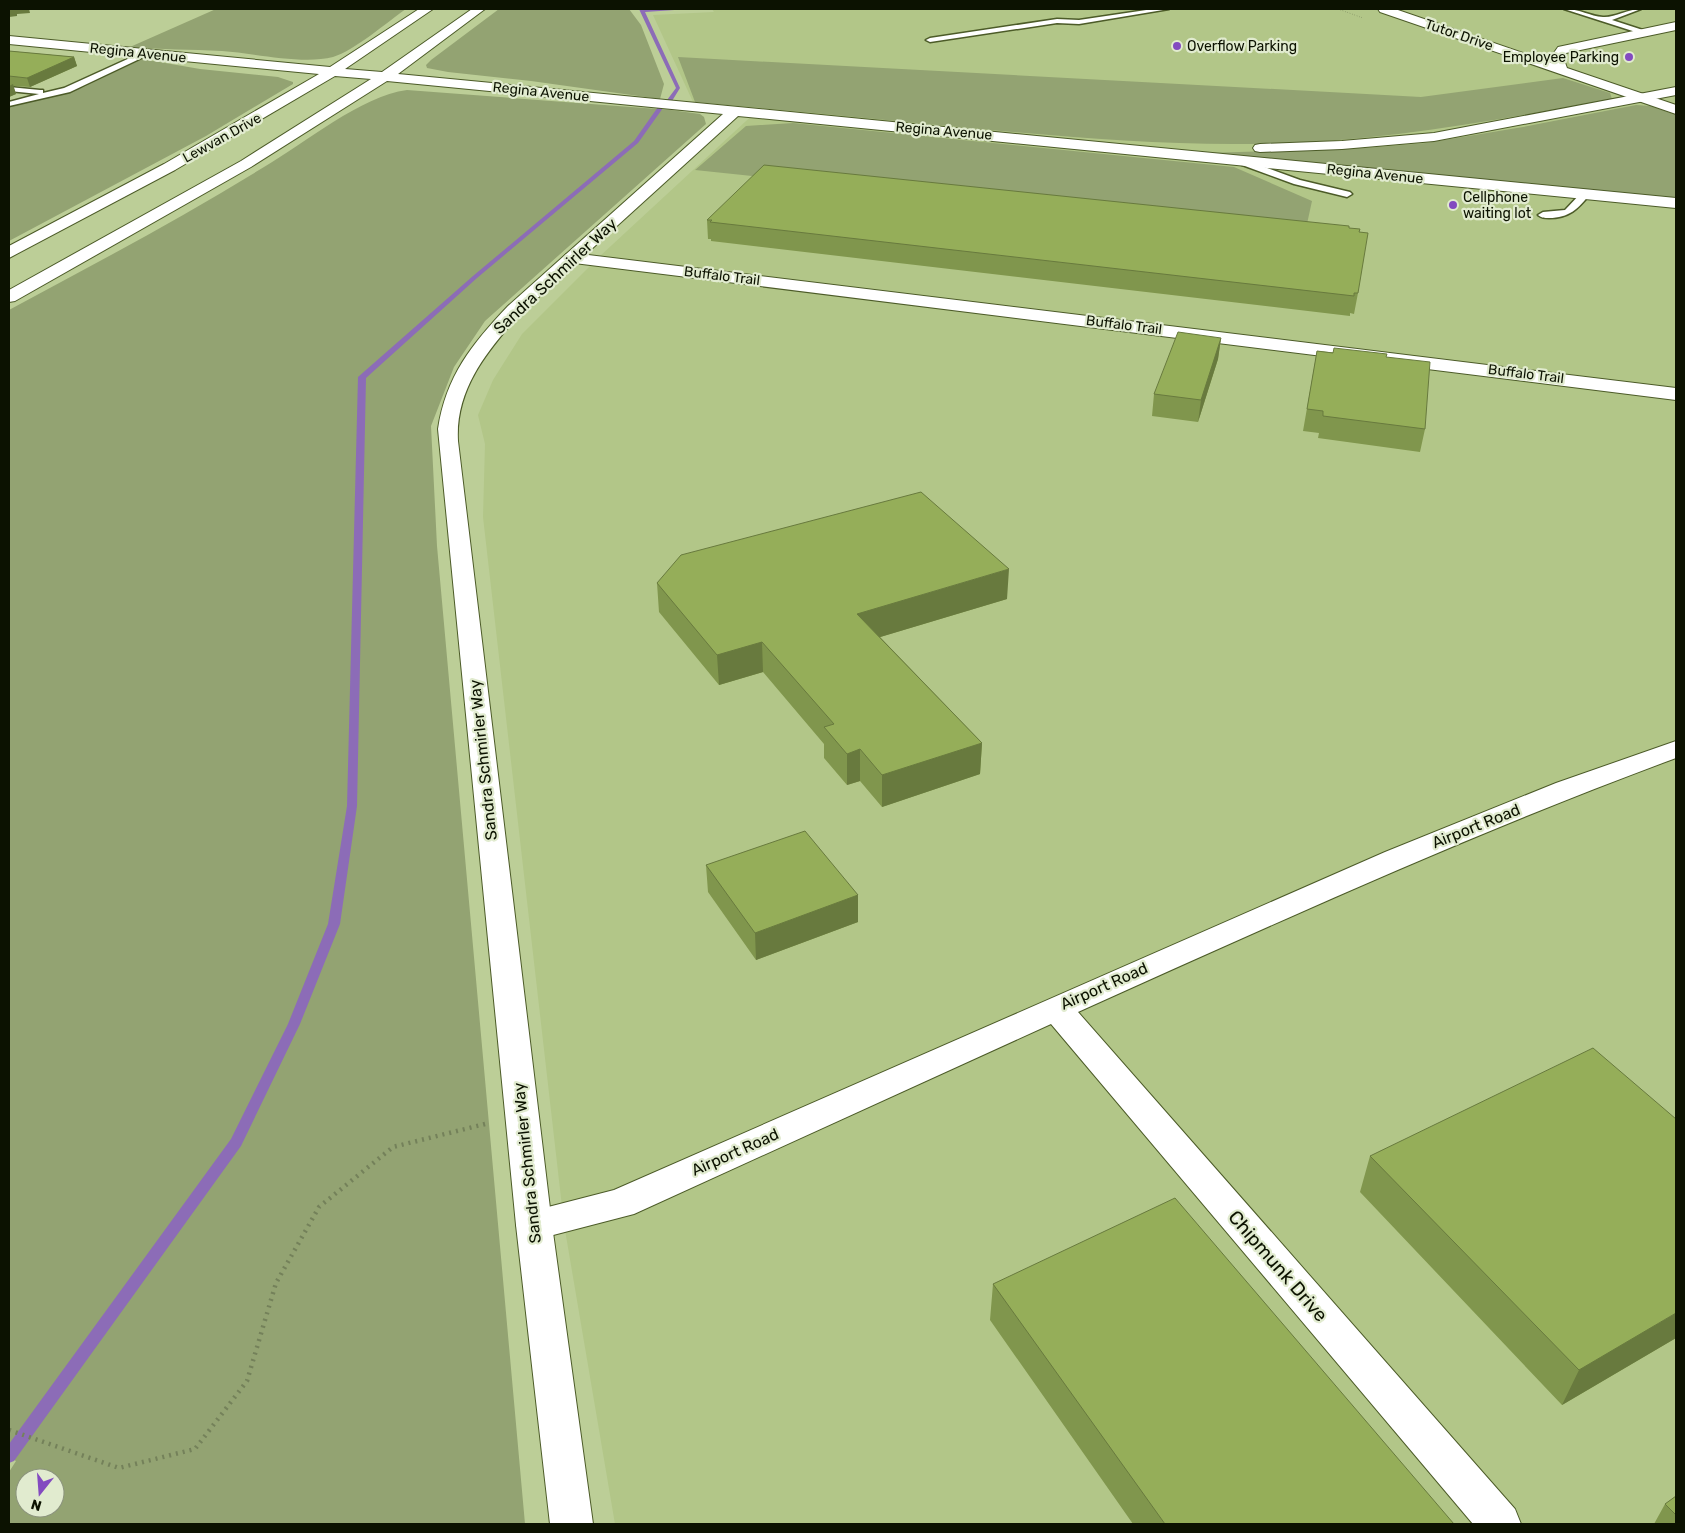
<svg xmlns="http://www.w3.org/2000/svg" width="1685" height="1533" font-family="Rubik,sans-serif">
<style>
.built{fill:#b2c688}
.green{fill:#93a372;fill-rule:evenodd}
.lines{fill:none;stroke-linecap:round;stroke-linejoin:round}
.stream{fill:#8c6cb7;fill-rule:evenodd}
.lane-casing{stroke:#4c5b28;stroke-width:3}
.street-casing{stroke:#4c5b28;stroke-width:2}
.secondary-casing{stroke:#4c5b28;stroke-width:2}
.path-far1{stroke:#74815a;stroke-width:1;stroke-dasharray:0.5 2;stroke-linecap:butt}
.path{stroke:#74815a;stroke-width:4.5;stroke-dasharray:2 5;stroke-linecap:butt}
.lane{fill:#fff;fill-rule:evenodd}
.street{fill:#fff;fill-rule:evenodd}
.secondary{fill:#fff;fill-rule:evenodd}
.wall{fill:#80964d}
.shaded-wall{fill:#687a3e}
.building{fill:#95ae59;stroke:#687a3e}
.poi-dot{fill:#834ac0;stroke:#e1ebcf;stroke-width:2}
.labels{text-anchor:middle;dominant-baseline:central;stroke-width:4.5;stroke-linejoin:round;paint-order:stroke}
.far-street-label{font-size:14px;fill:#0c1201;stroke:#e1ebcf}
.far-poi-label{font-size:14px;fill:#0c1201;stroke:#e1ebcf;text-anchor:start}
.street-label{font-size:16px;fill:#0c1201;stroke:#e1ebcf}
.near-street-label{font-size:19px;fill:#0c1201;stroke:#e1ebcf}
</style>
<rect width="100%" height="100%" fill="#bcce97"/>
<path class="built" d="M712 9H1676V1524H615L564 1224 483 517 485 444 478 415 493 380 522 334 599 257 759 109 693 102 653 15 714 12Z"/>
<path class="green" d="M216 9H406C387 22 354 51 333 57 302 65 254 53 222 51 191 49 161 50 130 47Z
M499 9H629L641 25 664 84 660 99 531 81 448 72 427 68 426 65 431 60Z
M678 57 1421 97 1563 78 1610 93 1612 99C1492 121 1371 144 1249 144 1151 145 1055 136 958 127 870 118 782 110 695 102Z
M142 59 200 69 278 77 293 82V84L206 136 9 241V106L65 93 84 87Z
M407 90 671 110 700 114 704 117 706 124 485 321 454 367 431 426 437 546 525 1524H9V1472L16 1461 9 1457V310C95 264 181 218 264 167 305 143 361 96 407 90ZM25 1478H55V1508H25Z
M1636 105 1651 106 1676 115V198L1206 153 1365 148 1426 143 1523 127Z
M793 123 1234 167 1312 201 1305 233 695 170 746 126Z"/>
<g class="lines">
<path class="stream" d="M639 9H689L645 12 680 88 672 101 667 100 676 88Z
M658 107 663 108 638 143 477 278 366 378 357 806 340 924 300 1024 241 1146 14 1461 9 1463V1444L231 1139 288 1024 328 924 347 806 358 377 473 276 634 141Z"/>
<defs>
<path id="lane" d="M1153 9H1169L1079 24 1057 23 930 42 926 40 930 38 1057 19 1079 20Z
M1564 9C1578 8 1589 16 1603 17 1614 18 1628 9 1641 9L1612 20 1649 32 1642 34Z
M143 52 150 54 70 92 9 106V102L39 94 9 91V87L40 90H43V93L64 88Z
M1237 157 1300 180 1350 192 1352 194 1347 197 1294 184 1234 162 1233 160Z
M1585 191 1590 194C1578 209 1569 218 1549 218 1544 218 1542 218 1538 215L1543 212 1565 210 1582 192Z"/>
<path id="street" d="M1378 9H1395L1552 63 1551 57 1558 47 1676 22V30L1566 53 1563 57 1567 68 1676 105V114L1380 12Z
M572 253 1676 388V400L566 262 563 258 566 254Z
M1676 741V758C1473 833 1276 923 1078 1012L1515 1509 1521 1524H1473L1051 1024 634 1214 534 1240 521 1236 516 1225 521 1214 614 1190 1385 852 1556 783Z"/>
<path id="secondary" d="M419 9H433L345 69 382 72 472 9H485L398 74 1676 198V208L738 116 520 314C488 350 455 389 458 441L552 1225 593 1524H550L516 1225 438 429C446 376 472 344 508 306L723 114 387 81 251 167 15 301 9 302V290L241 161 371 79 335 76 175 170 9 258V246L164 164 319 74 9 44V36L330 67Z
M1676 87V95L1434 141 1342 149 1260 152 1255 151 1253 148 1255 145 1260 144 1342 141 1434 133Z"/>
</defs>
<use href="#lane" class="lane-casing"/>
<use href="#street" class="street-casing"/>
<use href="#secondary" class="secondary-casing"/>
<path class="path-far1" d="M1338 9 1363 18"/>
<path class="path" d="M9 1430 119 1468 195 1449 247 1381 276 1283 319 1207 393 1147 489 1123"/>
<use href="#lane" class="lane"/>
<use href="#street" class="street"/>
<use href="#secondary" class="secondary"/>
</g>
<path class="wall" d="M9 51 74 57 77 66 30 87 13 86 16 94 9 97Z
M707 220 1349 228 1359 232 1358 293 1354 314 1350 313V316L711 241V239H708Z
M1221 338 1218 359 1198 422 1152 416 1154 394Z
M1317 351 1386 357 1425 429 1420 452 1318 438 1319 433 1303 431Z
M657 583 1007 599 880 637 982 743 980 774 882 807 860 781 847 785 824 758V744L763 672 719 685 659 612Z
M706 865 858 895V922L756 960 708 892Z
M1370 1156 1676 1338 1562 1405 1360 1192Z
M993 1284 1454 1524H1133L990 1320Z
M1676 1496V1524H1654L1665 1504Z"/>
<path class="shaded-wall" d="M9 9H29L30 13 17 14V16L9 17Z
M74 57 77 66 30 87 27 78Z
M13 84 16 94 9 97V86Z
M1221 338 1218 359 1198 422 1201 400Z
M1009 569 1007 599 857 644V614Z
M762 642 763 672 719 685 717 655Z
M982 743 980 774 882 807V775Z
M860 749V781L847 785V754Z
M858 895V922L756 960 755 933Z
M1676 1313V1338L1562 1405 1579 1370Z"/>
<path class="building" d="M9 51 74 57 27 78 9 76Z
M764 165 1349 226V228L1360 229 1359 232 1368 233 1358 293H1354V296L710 222 712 220H707Z
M1178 332 1221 338 1201 400 1154 394Z
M1334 348 1387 354 1386 357 1430 362 1425 429 1323 416V411L1307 409 1317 351 1333 353Z
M921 492 1009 569 857 614 982 743 882 775 860 749 847 754 824 727 834 724 762 642 717 655 657 583 681 555Z
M805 831 858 895 755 933 706 865Z
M1593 1048 1676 1119V1313L1579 1370 1370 1156Z
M1175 1198 1454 1524H1165L993 1284Z
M1676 1496V1515L1665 1504Z"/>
<g class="poi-dot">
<circle cx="1177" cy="46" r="5"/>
<circle cx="1629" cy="57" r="5"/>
<circle cx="1453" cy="205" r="5"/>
</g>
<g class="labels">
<g class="far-street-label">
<text transform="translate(1459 35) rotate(19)">Tutor Drive</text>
<text transform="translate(138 53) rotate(6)">Regina Avenue</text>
<text transform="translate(541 92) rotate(6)">Regina Avenue</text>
<text transform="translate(944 131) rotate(5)">Regina Avenue</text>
<text transform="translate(222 138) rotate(-29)">Lewvan Drive</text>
<text transform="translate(1375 174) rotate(6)">Regina Avenue</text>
<text transform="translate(722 276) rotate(7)">Buffalo Trail</text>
<text transform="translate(1124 325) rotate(7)">Buffalo Trail</text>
<text transform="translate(1526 374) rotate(7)">Buffalo Trail</text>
</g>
<g class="far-poi-label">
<text x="1187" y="46">Overflow Parking</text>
<text x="1619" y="57" text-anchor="end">Employee Parking</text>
<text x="1463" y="197">Cellphone<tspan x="1463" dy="16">waiting lot</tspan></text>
</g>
<g class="street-label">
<text transform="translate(555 276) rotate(-43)">Sandra Schmirler Way</text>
<text transform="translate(483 760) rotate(-96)">Sandra Schmirler Way</text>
<text transform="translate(1476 826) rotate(-22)">Airport Road</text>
<text transform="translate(1104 986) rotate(-24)">Airport Road</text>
<text transform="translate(735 1152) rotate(-24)">Airport Road</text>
<text transform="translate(527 1163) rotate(-96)">Sandra Schmirler Way</text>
</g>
<g class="near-street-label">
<text transform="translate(1278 1266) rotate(49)">Chipmunk Drive</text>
</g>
</g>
<rect width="1685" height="1533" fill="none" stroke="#0c1201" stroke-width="20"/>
<g transform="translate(40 1493) rotate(197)"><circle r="24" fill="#e1ebcf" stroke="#8c947d"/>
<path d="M0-4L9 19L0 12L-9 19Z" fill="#834ac0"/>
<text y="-8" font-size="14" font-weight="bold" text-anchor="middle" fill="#0c1201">N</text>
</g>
</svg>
